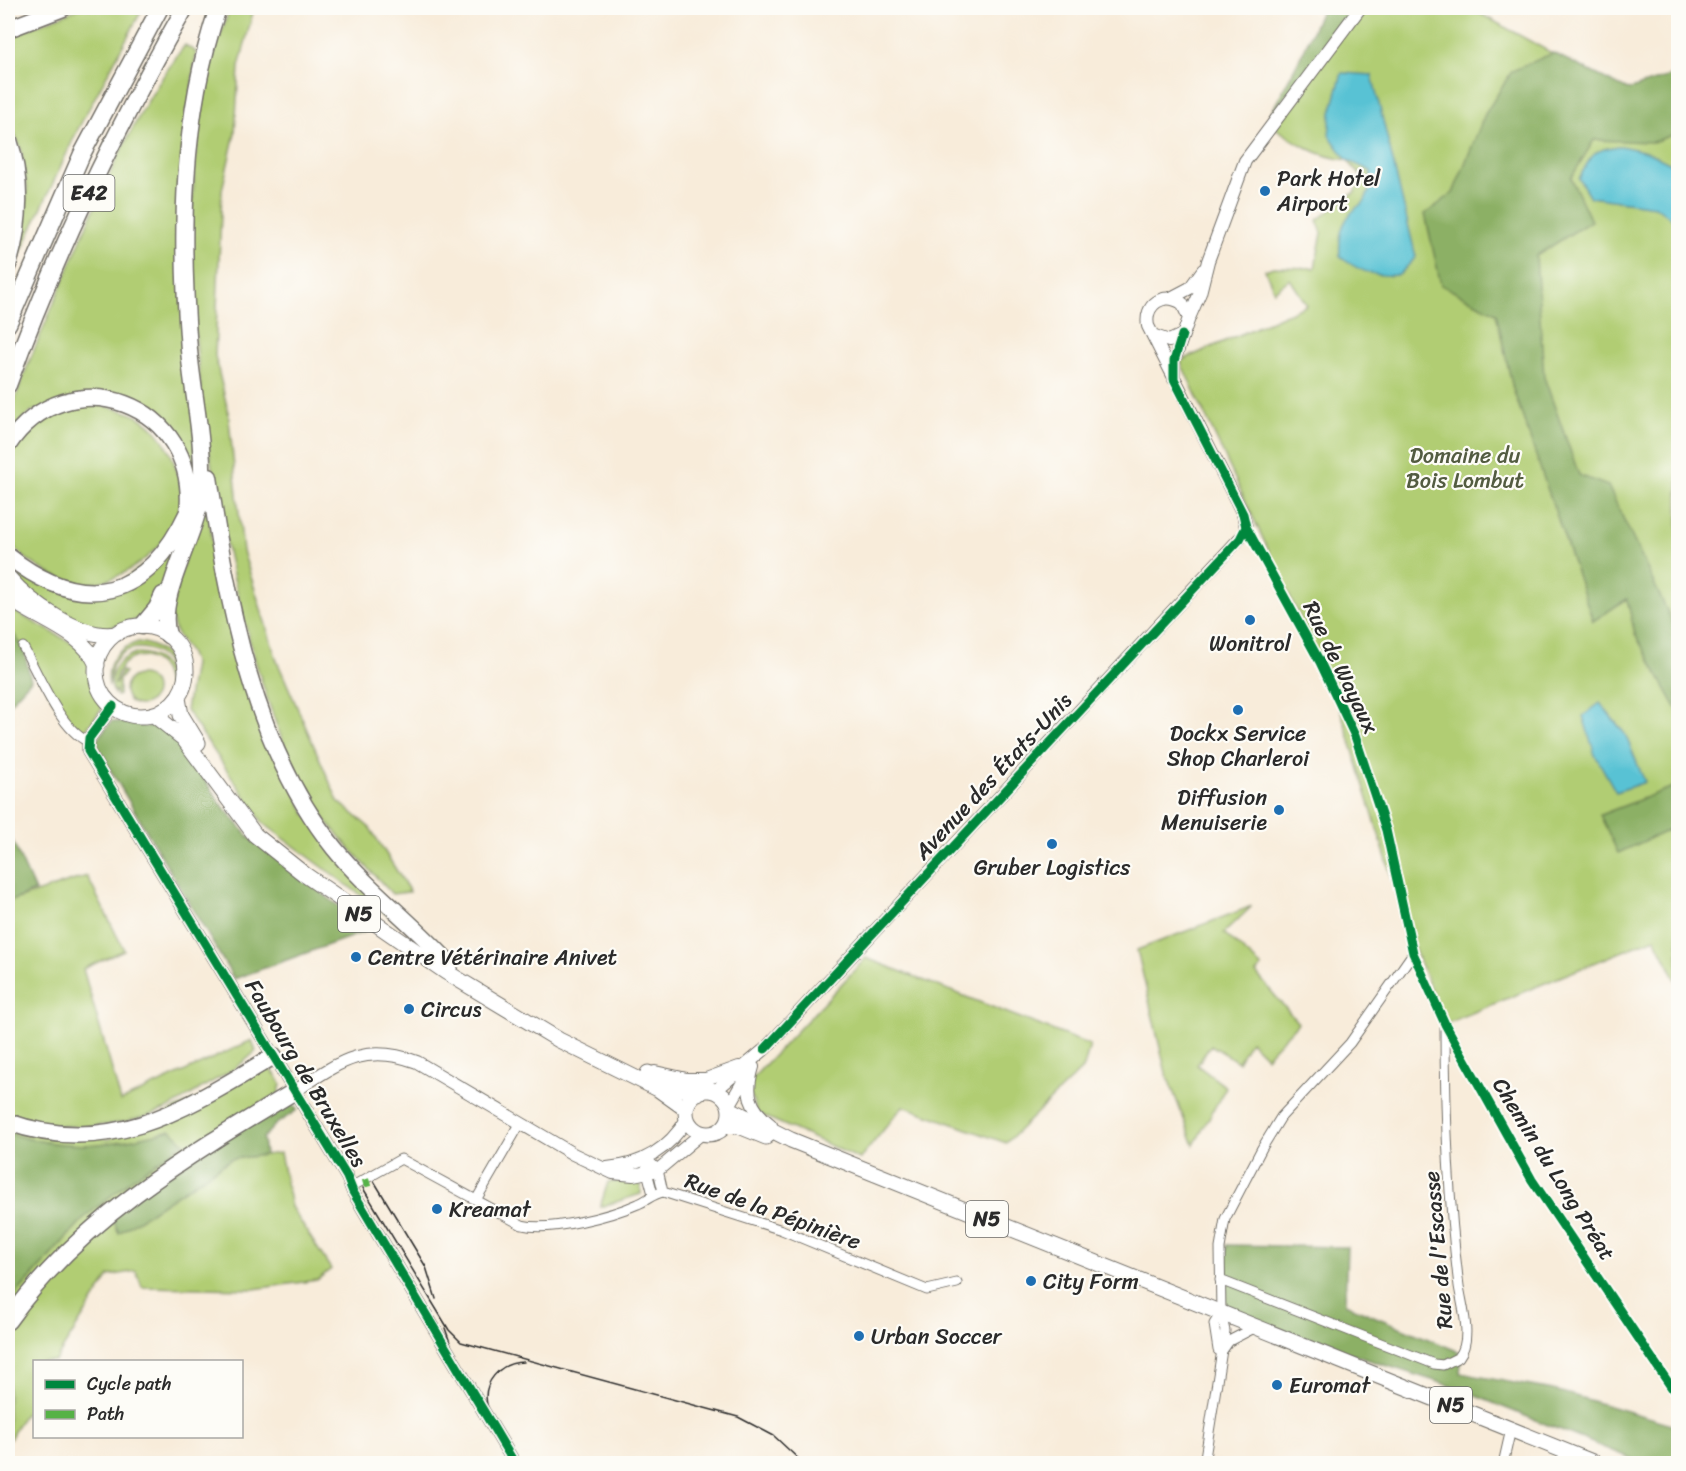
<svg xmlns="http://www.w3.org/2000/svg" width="1686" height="1471" font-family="Sriracha,sans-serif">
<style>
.green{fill:#b1cd73;stroke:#6e7c4f;stroke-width:1.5}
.forest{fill:#8cb065;stroke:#5c6e48;stroke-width:1.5}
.water{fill:#59c2d4;stroke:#427680;stroke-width:1.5}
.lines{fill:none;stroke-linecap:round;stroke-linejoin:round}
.minor-casing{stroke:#736f68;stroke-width:11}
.tertiary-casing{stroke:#736f68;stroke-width:14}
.primary-casing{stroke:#736f68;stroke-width:17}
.motorway-casing{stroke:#736f68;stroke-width:19}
.minor{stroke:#fff;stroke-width:9}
.tertiary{stroke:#fff;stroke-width:12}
.primary{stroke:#fff;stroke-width:15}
.motorway{stroke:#fff;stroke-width:16}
.tram{stroke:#2b2b2b;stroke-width:1.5}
.quiet{stroke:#56b246;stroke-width:8;stroke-dasharray:15 8;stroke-linecap:butt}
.cycleway-casing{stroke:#fdfcf7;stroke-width:13}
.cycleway{stroke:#00873e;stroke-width:9}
.poi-dot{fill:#1f6fb2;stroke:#fdfcf7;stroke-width:2}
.labels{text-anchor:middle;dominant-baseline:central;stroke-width:4.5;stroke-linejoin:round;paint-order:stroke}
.shield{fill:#fdfcf7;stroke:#6a6a68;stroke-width:1.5}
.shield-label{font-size:21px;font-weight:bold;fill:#2b2b2b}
.poi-label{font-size:22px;fill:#2b2b2b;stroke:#fdfcf7;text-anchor:start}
.park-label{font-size:22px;fill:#535c41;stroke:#fdfcf7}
.street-label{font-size:22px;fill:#2b2b2b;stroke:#fdfcf7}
</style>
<rect width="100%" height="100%" fill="#fdfcf7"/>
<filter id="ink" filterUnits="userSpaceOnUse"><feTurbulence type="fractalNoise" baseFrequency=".0167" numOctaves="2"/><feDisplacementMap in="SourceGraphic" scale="12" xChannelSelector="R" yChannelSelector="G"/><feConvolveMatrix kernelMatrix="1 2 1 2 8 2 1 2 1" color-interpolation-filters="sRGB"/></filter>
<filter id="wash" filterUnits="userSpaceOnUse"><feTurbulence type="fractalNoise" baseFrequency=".008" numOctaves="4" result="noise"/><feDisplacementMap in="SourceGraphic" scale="24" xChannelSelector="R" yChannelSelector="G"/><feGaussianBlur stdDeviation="1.35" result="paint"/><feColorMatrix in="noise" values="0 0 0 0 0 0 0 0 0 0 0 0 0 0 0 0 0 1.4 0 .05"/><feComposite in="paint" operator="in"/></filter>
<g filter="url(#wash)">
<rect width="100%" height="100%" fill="#f8ecda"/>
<path class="green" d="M80 8H143L78 129 16 263 24 228 27 188 21 149 8 118V37Z
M230 8H254L239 67 235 133 222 190 215 356 228 411 243 551 277 661 338 801 370 828 410 892 392 894C363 862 319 820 300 781 264 705 244 625 226 543 196 399 177 225 207 79 213 55 222 31 230 8Z
M1360 8H1470L1628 95 1678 80V984L1655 938 1445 1024 1412 943 1336 695 1180 361 1307 305 1290 279 1274 291 1265 270 1273 267 1315 268 1322 233 1317 220 1355 192 1361 176 1347 160C1317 157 1295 142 1271 125Z
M185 45 196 52 189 109 196 498 192 469 185 447 174 432 144 405 123 396 32 411 8 433C9 404 36 346 48 317 87 226 125 124 185 45Z
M94 403C108 407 124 410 137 416 153 424 166 442 172 457 179 475 184 492 179 511 169 548 117 589 78 583 53 579 24 560 8 542L9 454 46 418 70 407Z
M205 481 215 566 240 671 305 813 401 925 263 823 186 710 194 664 189 652 176 633 170 614Z
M183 538 153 615 99 630 56 615 8 571V557L23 568 108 590Z
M8 608 92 654V677L102 708 85 731 65 721 23 647 8 627Z
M138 642C154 644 177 656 173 674 166 648 130 637 114 662 110 669 110 678 109 686 105 663 117 649 138 642Z
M135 653C157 653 174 666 169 689 166 683 166 674 161 667 144 645 115 661 115 685L121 671 125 672 119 680V695L117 696 116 690 114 694C106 674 117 660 135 653Z
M125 690a15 15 0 1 1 30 0a15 15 0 1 1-30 0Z
M87 876 124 950 83 969 121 1101 252 1040 256 1051C240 1067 222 1076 203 1087 190 1095 177 1105 164 1110 113 1130 58 1133 8 1114V902Z
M1252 906 1224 933 1262 967 1256 973 1298 1023 1266 1057 1250 1041 1238 1062 1211 1045 1197 1065 1226 1087 1194 1145 1166 1073 1137 950Z
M866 958 1090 1045 1084 1067 1006 1143 903 1106 860 1159 757 1113 747 1084Z
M261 1069C273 1068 276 1074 281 1084L279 1093 164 1164 8 1313V1303L85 1217 132 1179 184 1143 130 1141 103 1145H71L38 1143 8 1133V1128L110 1139Z
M280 1153 291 1207 331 1269 317 1280 254 1289 142 1287 136 1271 109 1276 55 1361 34 1362V1409L23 1415 10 1439 8 1438V1324L110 1213 119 1233 231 1159Z
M636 1181 641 1185V1194L600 1207 608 1182Z"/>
<path class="forest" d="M1322 8H1358L1270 115 1305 48Z
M1553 53 1628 90 1678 73V133L1653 142 1594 140 1571 178 1591 221 1536 256 1544 377 1579 475 1608 486 1678 634V711L1635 634 1627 599 1593 621 1513 389 1496 313 1441 285 1425 214 1453 193 1485 114 1512 71Z
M8 627 23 647 31 680 8 705Z
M112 721 164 729 176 736 220 803 249 837 370 930 234 979 98 749 95 741Z
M1678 785V826L1618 853 1600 815Z
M8 831 35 891 8 902Z
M287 1096 297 1110 275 1125 263 1138 265 1155 231 1159 119 1233 110 1213Z
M171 1130 184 1143 132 1179 85 1217 8 1303V1133C66 1152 112 1146 171 1130Z
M1227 1245 1347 1247 1345 1304 1462 1353 1460 1373 1558 1391 1678 1426V1463H1642L1451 1386 1221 1313Z"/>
<path class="water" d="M1342 73 1372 75 1416 257 1399 275C1374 277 1361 272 1340 257 1338 232 1343 216 1364 202L1370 189 1371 171 1347 160 1329 135 1331 113Z
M1621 146 1647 152 1677 167 1678 223 1655 206 1590 197 1579 179C1591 155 1594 148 1621 146Z
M1600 703 1625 734 1645 782 1616 792 1595 755 1583 716Z"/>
</g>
<g filter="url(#ink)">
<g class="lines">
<defs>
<path id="minor" d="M1246 527 1320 662 1355 736 1386 830 1413 953 1445 1024 1532 1180 1678 1397
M23 647C38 673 60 729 87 741
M647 1159 658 1170 663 1192
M646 1168 653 1194
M351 1187 401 1159 522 1225C550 1232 611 1216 638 1204 648 1200 652 1194 663 1192L782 1230 927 1290 957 1283
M476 1200 520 1124
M1220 1280 1434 1364 1443 1365 1459 1357C1473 1339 1462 1306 1459 1286 1448 1200 1445 1112 1445 1026
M1218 1350 1214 1324 1221 1313
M1222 1351 1229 1341 1256 1327
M1204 1464 1225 1331 1221 1313 1220 1248 1225 1219 1262 1148 1281 1117 1350 1043 1413 953
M1503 1464 1511 1429"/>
<path id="tertiary" d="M1171 298 1190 288 1203 270
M1189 318 1200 293 1208 261 1245 161 1360 8
M1155 336 1169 341 1182 335
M113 706 89 738 88 751 347 1177 353 1192 515 1464
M753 1067C745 1093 749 1108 771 1125
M655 1072 687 1079H706L739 1067
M295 1091C338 1063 364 1042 417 1062L573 1154 613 1173 633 1175 658 1170 702 1133
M715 1091 765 1049 1244 534 1246 527 1243 514 1148 326C1144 305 1163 291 1182 303L1189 318 1174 361V379
M729 1106 747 1075
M607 1168C642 1165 669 1149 687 1119"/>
<path id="primary" d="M8 577C30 603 81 640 116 634
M8 597C36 619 82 630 97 665
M96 671a45 45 0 1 1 90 0a45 45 0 1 1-90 0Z
M178 698 181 715 198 743
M154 715 183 738 255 835 304 874 446 972 559 1040 658 1089 686 1109
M648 1073 682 1089 698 1093
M686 1112a22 22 0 1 1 44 0a22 22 0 1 1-44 0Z
M730 1109 791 1140 1597 1464
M726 1125 739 1126 766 1137"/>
<path id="motorway" d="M8 29 63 8
M8 137C22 178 21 223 8 265
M8 324 82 154 160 8
M8 385C55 255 116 128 185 8
M8 445C68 355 200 403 188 513
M209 477C228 603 252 745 334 848 369 891 413 923 450 964
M8 556C84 616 147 599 188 512
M142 626 157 608 163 595
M168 635C155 595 200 532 202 486 204 441 193 395 189 350 180 236 181 117 218 8
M8 1122C111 1159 187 1108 274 1056
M8 1321C80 1219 190 1154 295 1091"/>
</defs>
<use href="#minor" class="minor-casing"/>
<use href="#tertiary" class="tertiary-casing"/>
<use href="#primary" class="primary-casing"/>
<use href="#motorway" class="motorway-casing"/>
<use href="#minor" class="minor"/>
<use href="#tertiary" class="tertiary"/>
<use href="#primary" class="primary"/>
<use href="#motorway" class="motorway"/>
<path class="tram" d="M374 1181 426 1267 436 1299
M363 1188 449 1330 461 1342 738 1417 774 1436 804 1464
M445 1328 456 1360 520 1464
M488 1408C480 1383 500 1362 524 1362"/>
<path class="quiet" d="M363 1184 370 1182"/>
<defs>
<path id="cycleway" d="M1182 335 1174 361V379L1243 514 1246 527 1320 662 1355 736 1386 830 1413 953 1445 1024 1532 1180 1678 1397
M113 706 89 738 88 751 347 1177 353 1192 515 1464
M765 1049 1240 539 1246 527"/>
</defs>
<use href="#cycleway" class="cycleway-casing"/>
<use href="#cycleway" class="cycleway"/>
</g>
</g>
<g class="poi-dot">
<circle cx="1265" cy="191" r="6"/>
<circle cx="1250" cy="620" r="6"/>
<circle cx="1238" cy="710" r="6"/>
<circle cx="1279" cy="810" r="6"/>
<circle cx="1052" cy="844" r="6"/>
<circle cx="356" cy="957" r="6"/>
<circle cx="409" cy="1009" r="6"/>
<circle cx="437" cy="1209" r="6"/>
<circle cx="1031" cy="1281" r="6"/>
<circle cx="859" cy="1336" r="6"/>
<circle cx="1277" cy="1385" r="6"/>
</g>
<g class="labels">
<g class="shield">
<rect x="63.5" y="175" width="51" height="36" rx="4.5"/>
<rect x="338" y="896" width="42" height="36" rx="4.5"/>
<rect x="966" y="1201" width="42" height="36" rx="4.5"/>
<rect x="1430" y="1387" width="42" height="36" rx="4.5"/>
</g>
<g class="shield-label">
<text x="89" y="193">E42</text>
<text x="359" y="914">N5</text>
<text x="987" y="1219">N5</text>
<text x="1451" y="1405">N5</text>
</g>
<g class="poi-label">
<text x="1277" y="178">Park Hotel<tspan x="1277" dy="25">Airport</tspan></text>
<text x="1250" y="643" text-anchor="middle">Wonitrol</text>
<text x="1238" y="733" text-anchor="middle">Dockx Service<tspan x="1238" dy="25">Shop Charleroi</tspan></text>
<text x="1267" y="797" text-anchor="end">Diffusion<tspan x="1267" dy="25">Menuiserie</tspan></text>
<text x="1052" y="867" text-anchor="middle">Gruber Logistics</text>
<text x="368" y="957">Centre Vétérinaire Anivet</text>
<text x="421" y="1009">Circus</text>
<text x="449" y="1209">Kreamat</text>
<text x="1043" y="1281">City Form</text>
<text x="871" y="1336">Urban Soccer</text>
<text x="1289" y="1385">Euromat</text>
</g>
<g class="park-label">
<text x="1465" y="455">Domaine du<tspan x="1465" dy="25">Bois Lombut</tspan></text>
</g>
<g class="street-label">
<text transform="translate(1341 667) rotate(64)">Rue de Wayaux</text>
<text transform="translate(993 776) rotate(-47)">Avenue des États-Unis</text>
<text transform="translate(306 1073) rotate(59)">Faubourg de Bruxelles</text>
<text transform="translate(1554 1169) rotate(58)">Chemin du Long Préat</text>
<text transform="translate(773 1211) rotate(20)">Rue de la Pépinière</text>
<text transform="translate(1438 1250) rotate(-95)">Rue de l'Escasse</text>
</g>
</g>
<rect width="1686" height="1471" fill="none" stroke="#fdfcf7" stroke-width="30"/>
<rect x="33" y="1360" width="210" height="78" fill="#fdfcf7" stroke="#a9a8a5" stroke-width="1.5"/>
<rect x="45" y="1380" width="30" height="9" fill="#00873e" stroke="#a9a8a5" stroke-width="1.5"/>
<text x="87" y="1390" font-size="18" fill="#2b2b2b">Cycle path</text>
<rect x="45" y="1410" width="30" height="9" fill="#56b246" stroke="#a9a8a5" stroke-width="1.5"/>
<text x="87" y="1420" font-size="18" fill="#2b2b2b">Path</text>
</svg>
